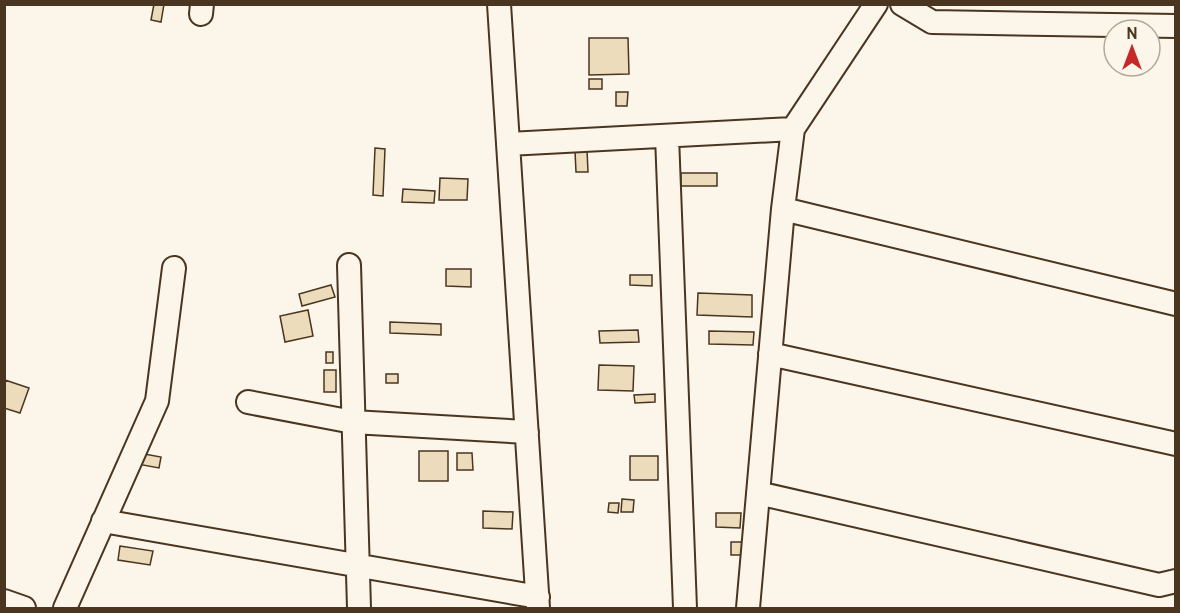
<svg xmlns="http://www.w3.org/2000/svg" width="1180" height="613" font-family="Overpass,sans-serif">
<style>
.building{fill:#ecdcbc;stroke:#4a3520;stroke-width:1.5}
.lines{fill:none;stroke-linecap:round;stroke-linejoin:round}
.minor-casing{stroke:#4a3520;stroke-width:26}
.minor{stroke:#fbf6e9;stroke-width:22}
</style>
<rect width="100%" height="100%" fill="#fbf6e9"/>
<path class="building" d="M154 4H164L161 22 151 20Z
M589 38H628L629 74 589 75Z
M589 79H602V89H589Z
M616 92H628L627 106H616Z
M375 148 385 149 383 196 373 195Z
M587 150 588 172H576L575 151Z
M681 173H717V186H681Z
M440 178 468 179 467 200H439Z
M403 189 435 191 434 203 402 202Z
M446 269H471V287L446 286Z
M630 275H652V286L630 285Z
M331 285 335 297 302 306 299 294Z
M698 293 752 295V317L697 315Z
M308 310 313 336 285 342 280 316Z
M390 322 441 324V335L390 333Z
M638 330 639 342 600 343 599 331Z
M709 331 754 332 753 345 709 344Z
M326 352H333V363H326Z
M599 365 634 366 633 391 598 390Z
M324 370H336V392H324Z
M386 374H398V383H386Z
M5 380 29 388 20 413 4 408Z
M655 394V402L635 403 634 395Z
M419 451H448V481H419Z
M139 453 161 457 159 468 137 464Z
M457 453H472L473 470H457Z
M630 456H658V480H630Z
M622 499 634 500 633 512H621Z
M609 503H619L618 513 608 512Z
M483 511 513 512 512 529 483 528Z
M716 513H741L740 528 716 527Z
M731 542H743V555H731Z
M120 546 153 551 150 565 118 560Z"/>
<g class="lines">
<defs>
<path id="minor" d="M499 4 538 608
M902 4 932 22 1176 26
M201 14 202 4
M667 136 685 608
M508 144 793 129 876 4
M783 209 1176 304
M349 265 359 608
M770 354 1176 444
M248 402 353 422 527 432
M758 493 1159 585 1176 581
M103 521 538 597
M4 601 24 608
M65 608 157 401 174 268
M748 608 783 209 793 129"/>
</defs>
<use href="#minor" class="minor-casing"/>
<use href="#minor" class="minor"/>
</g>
<rect width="1180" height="613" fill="none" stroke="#4a3520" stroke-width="12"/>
<g transform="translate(1132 48)"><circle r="28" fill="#fbf6e9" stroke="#b4a999" stroke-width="1.5"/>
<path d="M0-4.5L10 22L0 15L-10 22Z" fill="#c62828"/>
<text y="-9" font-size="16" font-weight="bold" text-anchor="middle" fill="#4a3520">N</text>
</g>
</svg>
